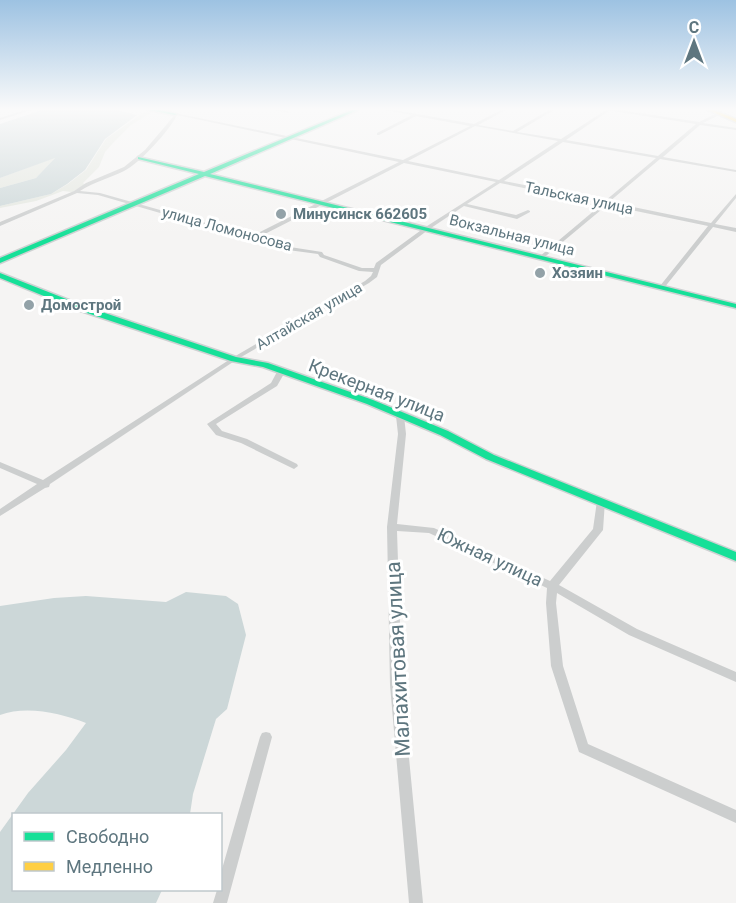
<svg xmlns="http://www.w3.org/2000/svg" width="736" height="903" font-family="Roboto,sans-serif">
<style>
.green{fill:#e5e8e1}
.water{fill:#ccd7d8}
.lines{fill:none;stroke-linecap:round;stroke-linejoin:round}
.fast-casing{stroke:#ced1d2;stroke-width:3}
.slow-casing{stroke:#ced1d2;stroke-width:3}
.street{fill:#cccece;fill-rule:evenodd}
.fast{fill:#16e098;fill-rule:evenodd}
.slow{fill:#ffcf43;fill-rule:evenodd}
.poi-dot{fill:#93a2a8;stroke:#fff;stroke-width:2}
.labels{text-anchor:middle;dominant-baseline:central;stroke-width:6;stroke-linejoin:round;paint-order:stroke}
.far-street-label{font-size:15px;fill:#5e767f;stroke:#fff}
.far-poi-label{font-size:15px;font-weight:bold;fill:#5e767f;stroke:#fff;text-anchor:start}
.street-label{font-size:18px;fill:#5e767f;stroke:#fff}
.near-street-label{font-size:21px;fill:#5e767f;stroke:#fff}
</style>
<rect width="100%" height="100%" fill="#f5f4f3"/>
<path class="green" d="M144 112H152L131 125 113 143 105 152 99 167 83 183 85 185 72 192 63 191 36 201 0 208V206L51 194 68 184 86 170 106 139Z
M56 157 36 178 0 188V178Z"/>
<path class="water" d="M42 110H117L137 115 105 139 85 170 67 184 51 194 0 206V188L36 178 55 158 0 178V124Z
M186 592 226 596 238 604 246 635 227 709 216 719 193 794 190 814H14V890H162L156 903H0V832L28 793 66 750 86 723C61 713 26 705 0 715V606L54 598 86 596 166 602Z"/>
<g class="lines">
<defs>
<path id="fast" d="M148 110H160L177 114 175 115Z
M352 110H358L210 174 736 304V308L205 176 0 263V258L199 174 138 159V157L204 172Z
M0 273 84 306 236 357 268 363 373 400 448 431 494 455 736 552V561L486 459 440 435 367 404 263 367 231 361 78 310 0 278Z"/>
<path id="slow" d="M708 110H714L736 119V122Z"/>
</defs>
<use href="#fast" class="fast-casing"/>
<use href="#slow" class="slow-casing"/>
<path class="street" d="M25 110H31L0 120V118Z
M276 110H284L290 112 288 113Z
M385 110H394L474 124 501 110H506L478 125 513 131 549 110H554L517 132 561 139 606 110H620L699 122 717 113H719V115L703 123 736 128V130L700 125 663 157 736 170V172L660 159 609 202 711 223 736 194V198L715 224 736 228V232L713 227 664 288 662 289 659 287 660 286 708 226 607 205 541 260 538 258 539 257 602 204 500 183 467 204 516 215 528 210 530 211V212L517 219 464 206 428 230 381 265 377 277 369 283 236 360 50 484 49 487 45 488 0 516V509L37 484 0 468V462L43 480 232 358 365 281 371 276 373 272 359 271 320 257 318 254 288 250 98 195 77 193 0 226V222L74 191 86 183 124 167 145 150 173 117V114L175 113 403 160 470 126 416 116 379 135H377V133L412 115ZM610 110 612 111 696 124 658 156 566 140ZM177 115 399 162 252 236 100 193 80 191C94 182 110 178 124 171 140 163 169 131 177 115ZM475 126 558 141 499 180 408 161ZM563 142 656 158 605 201 504 181ZM404 163 496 182 424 228 376 263 374 268H362L324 255 322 252 290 247 257 238Z
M278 370H284L285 372 277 386 216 424 222 431 247 439 297 464 298 466 294 469 241 443 216 435 207 424 271 383Z
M397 414H400L404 416 406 434 397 524 434 528 550 581 593 529 597 501 601 498 604 499 605 501 603 530 559 585 637 629 736 672V682L629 635 557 593 556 603 563 666 588 744 736 810V823L579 752 551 666 546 603 547 588 429 533 397 531 402 685 423 903H409L390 685 387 527 398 434 396 416Z
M266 732 270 733 272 737 227 903H213L217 890H220V876L260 737 262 733Z"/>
<use href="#fast" class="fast"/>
<use href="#slow" class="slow"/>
</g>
<linearGradient id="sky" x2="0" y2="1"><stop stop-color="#9dc2e2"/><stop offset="0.46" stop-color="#fafafa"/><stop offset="1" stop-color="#fafafa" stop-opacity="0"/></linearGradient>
<rect width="736" height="237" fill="url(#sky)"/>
<g class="poi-dot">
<circle cx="281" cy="214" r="6"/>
<circle cx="540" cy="273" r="6"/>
<circle cx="29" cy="305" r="6"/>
</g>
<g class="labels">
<g class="far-street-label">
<text transform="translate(579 198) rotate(12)">Тальская улица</text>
<text transform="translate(227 229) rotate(15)">улица Ломоносова</text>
<text transform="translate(512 235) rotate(14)">Вокзальная улица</text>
<text transform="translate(309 316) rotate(-30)">Алтайская улица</text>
</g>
<g class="far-poi-label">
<text x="293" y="214">Минусинск 662605</text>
<text x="552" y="273">Хозяин</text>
<text x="41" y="305">Домострой</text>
</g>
<g class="street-label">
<text transform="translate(377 390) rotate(21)">Крекерная улица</text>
<text transform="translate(490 557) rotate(25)">Южная улица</text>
</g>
<g class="near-street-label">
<text transform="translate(398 659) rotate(-93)">Малахитовая улица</text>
</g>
</g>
<rect x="12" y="813" width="210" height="78" fill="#ffffff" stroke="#bfc8cc" stroke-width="1.5"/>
<rect x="24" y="832" width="30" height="9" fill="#16e098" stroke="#bfc8cc" stroke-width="1.5"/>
<text x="66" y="843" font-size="18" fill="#5e767f">Свободно</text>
<rect x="24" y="862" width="30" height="9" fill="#ffcf43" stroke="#bfc8cc" stroke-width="1.5"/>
<text x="66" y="873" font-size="18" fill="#5e767f">Медленно</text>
<g transform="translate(694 42)" stroke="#ffffff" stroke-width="4.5" paint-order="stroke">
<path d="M0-4.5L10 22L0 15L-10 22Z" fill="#5e767f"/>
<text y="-9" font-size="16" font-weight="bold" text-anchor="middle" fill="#5e767f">С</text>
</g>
</svg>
